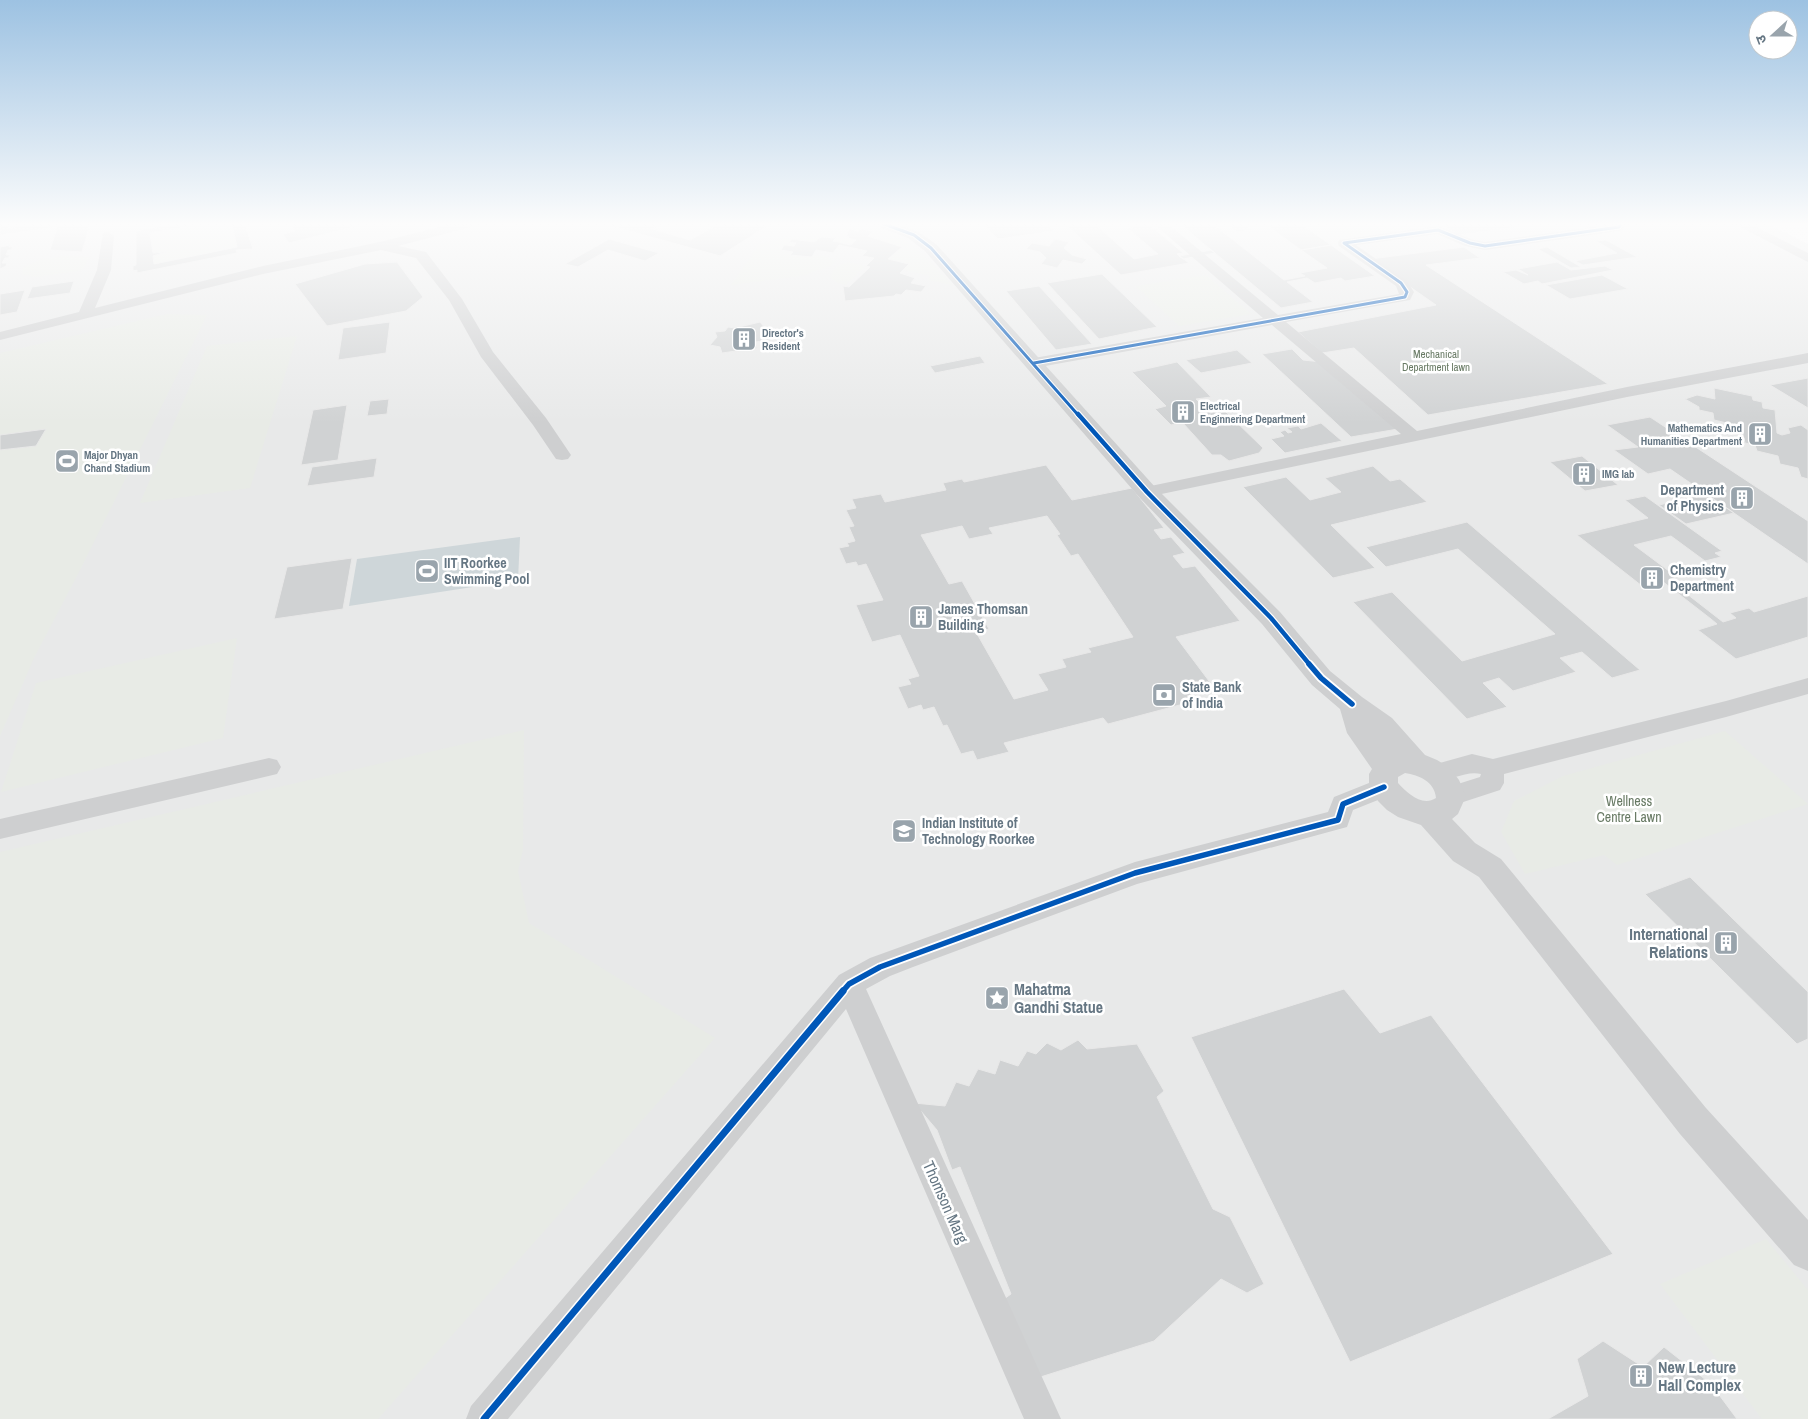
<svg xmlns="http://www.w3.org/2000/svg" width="1808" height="1419" font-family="'Archivo Narrow','Noto Sans Devanagari',sans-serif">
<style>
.built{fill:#e8e9e9}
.green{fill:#e8ebe6}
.water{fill:#ced6d9}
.building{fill:#d0d2d3;stroke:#e8e8e8;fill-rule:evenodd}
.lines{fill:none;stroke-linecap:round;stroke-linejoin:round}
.minor{fill:#cecfd0;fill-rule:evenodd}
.tertiary{fill:#cecfd0;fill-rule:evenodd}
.cycleway-far3-casing{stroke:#fff;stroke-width:5}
.cycleway-far2-casing{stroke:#fff;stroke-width:7}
.cycleway-far1-casing{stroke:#fff;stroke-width:9}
.cycleway-casing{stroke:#fff;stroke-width:10}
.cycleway-far3{stroke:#0057b8;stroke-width:3}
.cycleway-far2{stroke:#0057b8;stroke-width:4.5}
.cycleway-far1{stroke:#0057b8;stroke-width:5.5}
.cycleway{stroke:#0057b8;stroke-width:7}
.labels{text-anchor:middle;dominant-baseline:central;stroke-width:5;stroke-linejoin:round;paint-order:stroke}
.far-poi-label{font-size:11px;font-weight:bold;fill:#657683;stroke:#fff;text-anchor:start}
.far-park-label{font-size:11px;fill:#687a64;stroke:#fff}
.poi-label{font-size:14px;font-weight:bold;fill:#657683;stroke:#fff;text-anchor:start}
.park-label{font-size:14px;fill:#687a64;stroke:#fff}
.near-poi-label{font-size:16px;font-weight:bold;fill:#657683;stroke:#fff;text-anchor:start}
.near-street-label{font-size:16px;fill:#657683;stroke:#fff}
</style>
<rect width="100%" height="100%" fill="#f9f9f9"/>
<path class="built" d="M0 224H1768L1808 244V1419H0Z"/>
<path class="green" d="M204 224H222L219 226 232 225 237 247 154 264 153 256 166 252 153 253 150 233Z
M1333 224H1415L1421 228 1350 236Z
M865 225C909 233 923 255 952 285L928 280 930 276 903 270 908 264 888 259 880 241 881 239 868 236 872 231 861 229 858 231 850 230 848 238 856 240 851 245 833 241 835 238 821 237 814 242 792 239 790 242 796 243 794 246 784 245 781 250 793 252 791 255C805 256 828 253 835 262 825 271 817 268 807 275L731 285 760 244 838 228Z
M65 256 90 257 83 269 77 271 36 277 22 274 23 268 39 260Z
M848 262 865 266 846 285 837 283 830 276C834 267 840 264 848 262Z
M1206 275 1251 314 1179 326 1136 286Z
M167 314 207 315 80 570 34 658 0 736V353Z
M297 336 250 488 140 503 207 346Z
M237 638 223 738 1 792 36 683Z
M524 730 523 850 518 871 529 923 715 1038 378 1419H0V852Z
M1725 731 1808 804 1617 865 1604 855 1525 874 1501 832 1514 801 1563 776Z
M1766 1239 1808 1290V1419H1762L1660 1284Z"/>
<path class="water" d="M520 537 518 580 349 606 357 559Z"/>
<path class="building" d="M0 224H9L8 228 31 224H53L51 228 0 235Z
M58 224H90L82 252 50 250Z
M173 224H204L150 233 153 253 166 252 153 256 154 264 237 247 232 225 218 226 222 224H245L253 249 236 250 237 253 137 273V270L133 271V266L136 265V231Z
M291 224H366L289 243 283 234 295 231Z
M604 224H634L641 226 645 224H661L652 229 690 240 719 224H770L720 256Z
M983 224H1047L1054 231 998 239Z
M1065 224H1095L1134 259 1158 254 1127 228 1149 224 1183 253 1177 254 1189 263 1121 275Z
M1180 224H1213L1284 280 1305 276 1300 273 1327 268 1301 250 1331 245 1375 276 1345 281 1341 278 1315 283 1307 278 1287 282 1313 302 1281 308Z
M1227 224H1245L1252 230 1237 232Z
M1265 224H1301L1331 245 1301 250Z
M1442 224H1516L1520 227 1458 235Z
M850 229 858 231 861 229 873 231 868 236 902 247 888 259 909 264 900 273 915 278 911 283 926 286 921 292 906 290 901 295 896 294 894 296 845 301 843 286 849 287 870 267 866 266 874 258 862 256 867 251 839 245 833 253 816 250 812 257 790 255 793 252 781 250 784 245 794 246 796 243 789 242 792 239 814 242 821 237 836 238 833 241 851 245 856 240 848 238 849 237 846 236Z
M609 239 659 253 645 261 608 250 578 267 565 264Z
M1055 239 1069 242 1064 248 1072 255 1087 259 1082 264 1063 260 1057 268 1041 264 1046 258 1040 252 1026 249 1032 243 1049 246Z
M1606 240 1637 257 1583 265 1575 261 1617 253 1596 241Z
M10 245 9 247H13L11 250H8L6 255H10L8 258H5L2 263H7L6 266 0 269V247Z
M1464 247 1480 258 1426 265 1608 384 1428 415 1354 348 1322 353 1298 332 1436 305 1370 259Z
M1547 247 1581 267 1571 268 1538 249Z
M1211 250 1215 253 1183 259 1179 256Z
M397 262 423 297 406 311 327 326 295 284 365 264Z
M1557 262 1571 270 1605 266 1613 270 1542 284 1538 281 1524 284 1503 272 1516 270 1528 275 1518 269Z
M1102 274 1157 327 1099 339 1047 283Z
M1602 275 1628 289 1570 299 1546 285Z
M74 281 70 293 27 299 32 287Z
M1039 286 1092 344 1056 350 1006 291Z
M25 290 17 312 0 315V294Z
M390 322 386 353 338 360 343 328Z
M760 322 772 336 771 340 755 342 757 348 722 353 720 347 710 345 717 337 715 332 725 331 728 327 735 328Z
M1292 349 1303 360 1322 362 1398 429 1351 437 1262 354Z
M1237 350 1252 363 1201 373 1186 360Z
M980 356 985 363 935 373 930 366Z
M1177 362 1211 397 1196 399 1210 413 1225 411 1263 448 1259 453 1229 461 1221 455H1212L1182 422 1171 425 1155 409 1166 406 1132 372Z
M1808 378V408L1770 385Z
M1714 388 1752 396 1753 400 1762 402 1763 408 1775 410 1777 433 1782 435 1790 433 1788 428 1801 425 1808 430V479L1801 477 1798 468 1780 464 1778 456 1757 451 1755 445 1745 443 1743 434 1726 430 1727 423 1714 420 1713 413 1699 410V407L1685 399 1697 395 1715 399Z
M389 399 387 414 367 416 370 401Z
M347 405 338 460 301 465 313 410Z
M1650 417 1808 521V564L1670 469 1648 474 1614 450 1638 447 1607 425Z
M1321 423 1342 441 1285 453 1271 439 1284 436 1280 432 1285 430 1288 433 1292 432 1287 428 1298 426 1301 429Z
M46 429 36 446 0 450V435Z
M1582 456 1618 485 1585 491 1550 462Z
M377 458 374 477 307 486 312 467Z
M1046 465 1072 500 1132 488 1164 528 1154 530 1161 539 1171 537 1185 553 1173 556 1183 568 1195 566 1240 621 1176 637 1215 689 1187 696 1191 702 1108 724 1103 718 1004 743 1009 752 977 760 973 751 961 754 947 725 943 726 934 707 923 710 921 705 908 709 898 687 911 684 908 679 919 676 900 635 872 642 856 605 883 600 866 564 858 566 856 562 846 564 839 548 849 546 847 543 855 541 849 527 854 526 846 510 856 508 852 499 881 494 885 502 946 490 943 483 962 479 964 482ZM1047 516 1060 534 1057 535 1071 556 1078 554 1133 637 1088 648 1091 652 1062 659 1066 667 1038 674 1048 690 1014 699 976 632 989 629 962 581 949 584 921 535 962 526 969 539 993 534 989 528Z
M1373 466 1390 481 1400 479 1427 502 1331 525 1375 568 1333 578 1243 487 1286 477 1310 500 1341 492 1325 478Z
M1706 494 1734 513 1686 524 1659 505Z
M1645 496 1722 551 1715 553 1721 557 1705 561 1671 536 1634 545 1677 577 1669 580 1723 622 1736 618 1730 613 1749 608 1754 612 1808 596V637L1736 659 1698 630 1717 624 1711 619 1662 581 1642 586 1577 535 1648 518 1625 500Z
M1467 522 1640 670 1612 678 1582 652 1560 658 1576 672 1513 691 1499 678 1483 683 1507 707 1467 719 1353 602 1392 592 1462 661 1555 634 1458 549 1386 567 1366 547Z
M352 558 343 609 274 619 287 567Z
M1690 877 1808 992V1039L1797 1044 1645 894Z
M1344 989 1380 1033 1431 1015 1613 1254 1350 1362 1191 1037Z
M1078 1040 1087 1049 1137 1044 1164 1091 1157 1097 1213 1209 1230 1217 1264 1284 1247 1293 1221 1279 1154 1341 1031 1380 1001 1301 1011 1294 960 1167 952 1170 937 1130 914 1103 945 1106 956 1082 969 1086 978 1069 995 1074 1000 1060 1018 1066 1027 1051 1036 1054 1047 1043 1061 1050Z
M1603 1341 1643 1367 1664 1347 1711 1384 1737 1419H1548L1588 1396 1577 1359Z"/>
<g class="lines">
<path class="minor" d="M451 224H473L471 227 398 246 426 252 462 299 493 352 546 418 571 455 568 459 562 460 556 459 533 425 481 357 449 300 416 258 381 250 263 274 0 340V332L79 312 97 270 103 233 108 232 114 236 111 270 95 308 263 266 380 242Z
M1154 224H1168L1278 315 1399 294 1396 286 1339 246 1338 243 1339 240 1438 226 1473 240 1485 242 1612 224H1627L1623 230 1619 231 1485 250 1465 246 1437 234 1356 245 1406 280 1414 292 1410 300 1286 322 1417 431 1627 387 1808 353V363L1627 397 1147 497 1141 496 1138 492 1141 488 1401 434 1272 325 1034 368 1029 366 1026 363 1029 360 1034 358 1263 318Z
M1734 224H1750L1808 253V262Z
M1808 678V694L1726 717 1504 774V783L1500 790 1451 806 1442 803 1439 796 1442 789 1480 777 1481 774C1463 770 1446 785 1429 780L1425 773 1429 766 1472 754 1493 759 1726 701Z
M269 758 277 760 281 767 277 774 0 839V819Z
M1384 777 1393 780 1396 787 1393 794 1353 810 1347 827 1137 884 913 967 890 976 866 989 1061 1419H1024L846 1009 508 1419H466L471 1406 839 975 870 958 1135 862 1328 812 1334 797Z"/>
<path class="tertiary" d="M876 224C904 224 915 228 937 245L1155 487 1280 612 1330 671 1362 697 1392 718 1425 755 1437 760 1450 768 1459 780 1466 796 1458 814 1452 819 1475 843 1501 859 1706 1108 1808 1220V1271L1794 1265 1680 1134 1479 877 1453 861 1421 825 1398 817 1387 810 1378 801 1369 783V774L1372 769 1347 733 1340 709 1312 685 1262 624 1139 497 925 251 908 238 879 227ZM1405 773C1419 775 1435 782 1436 798 1422 807 1407 793 1398 783V777Z"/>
<defs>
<path id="cycleway-far3" d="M884 224 914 235 931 248 1079 416
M1034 363 1405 297 1407 292 1401 283 1344 243 1438 230 1470 243 1485 246 1619 227 1621 224"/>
<path id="cycleway-far2" d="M1078 414 1147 492 1271 618 1310 665"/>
<path id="cycleway-far1" d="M1309 664 1321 678 1352 704
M842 992 849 984 880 967 1135 873 1338 820 1343 804 1384 787"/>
<path id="cycleway" d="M484 1419 843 991"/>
</defs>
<use href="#cycleway-far3" class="cycleway-far3-casing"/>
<use href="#cycleway-far2" class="cycleway-far2-casing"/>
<use href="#cycleway-far1" class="cycleway-far1-casing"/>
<use href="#cycleway" class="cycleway-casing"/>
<use href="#cycleway-far3" class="cycleway-far3"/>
<use href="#cycleway-far2" class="cycleway-far2"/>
<use href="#cycleway-far1" class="cycleway-far1"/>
<use href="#cycleway" class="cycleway"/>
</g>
<linearGradient id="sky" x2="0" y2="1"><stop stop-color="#9dc2e2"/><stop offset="0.53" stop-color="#fcfcfc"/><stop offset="1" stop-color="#fcfcfc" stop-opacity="0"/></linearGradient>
<rect width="1808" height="423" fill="url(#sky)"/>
<defs>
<symbol id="building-square" viewBox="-11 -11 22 22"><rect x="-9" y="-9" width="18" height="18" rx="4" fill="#99a4ac" stroke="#fff"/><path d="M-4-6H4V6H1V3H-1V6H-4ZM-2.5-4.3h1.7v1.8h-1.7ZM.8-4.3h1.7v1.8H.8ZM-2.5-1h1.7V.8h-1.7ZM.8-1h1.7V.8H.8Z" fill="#fff"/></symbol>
<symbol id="stadium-square" viewBox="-11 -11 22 22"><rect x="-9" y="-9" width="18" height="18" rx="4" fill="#99a4ac" stroke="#fff"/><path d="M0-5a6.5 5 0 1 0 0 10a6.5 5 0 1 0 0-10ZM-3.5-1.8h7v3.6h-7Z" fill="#fff"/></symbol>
<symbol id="bank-square" viewBox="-11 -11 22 22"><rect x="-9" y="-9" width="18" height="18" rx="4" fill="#99a4ac" stroke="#fff"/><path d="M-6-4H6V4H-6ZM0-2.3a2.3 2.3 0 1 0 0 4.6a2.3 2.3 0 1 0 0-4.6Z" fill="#fff"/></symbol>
<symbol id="university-square" viewBox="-11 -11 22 22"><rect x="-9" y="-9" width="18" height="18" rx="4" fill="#99a4ac" stroke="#fff"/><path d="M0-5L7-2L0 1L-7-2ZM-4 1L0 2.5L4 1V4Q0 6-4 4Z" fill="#fff"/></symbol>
<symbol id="sight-square" viewBox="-11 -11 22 22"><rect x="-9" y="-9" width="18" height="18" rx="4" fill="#99a4ac" stroke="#fff"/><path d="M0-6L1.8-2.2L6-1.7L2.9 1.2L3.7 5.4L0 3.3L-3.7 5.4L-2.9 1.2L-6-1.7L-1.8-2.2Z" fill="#fff"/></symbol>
</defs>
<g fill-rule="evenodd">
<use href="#building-square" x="730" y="325" width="28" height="28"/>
<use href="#building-square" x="1169" y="398" width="28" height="28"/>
<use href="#building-square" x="1746" y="420" width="28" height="28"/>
<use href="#stadium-square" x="53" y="447" width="28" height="28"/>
<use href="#building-square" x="1570" y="460" width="28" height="28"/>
<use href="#building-square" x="1728" y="484" width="28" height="28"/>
<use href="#stadium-square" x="413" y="557" width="28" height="28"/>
<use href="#building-square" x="1638" y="564" width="28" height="28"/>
<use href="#building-square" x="907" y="603" width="28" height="28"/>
<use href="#bank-square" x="1150" y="681" width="28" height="28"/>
<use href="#university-square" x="890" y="817" width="28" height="28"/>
<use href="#building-square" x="1712" y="929" width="28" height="28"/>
<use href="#sight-square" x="983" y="984" width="28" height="28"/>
<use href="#building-square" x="1627" y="1362" width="28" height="28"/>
</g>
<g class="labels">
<g class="far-poi-label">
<text x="762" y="333">Director's<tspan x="762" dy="13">Resident</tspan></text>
<text x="1200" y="406">Electrical<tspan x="1200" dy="13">Enginnering Department</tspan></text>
<text x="1742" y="428" text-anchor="end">Mathematics And<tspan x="1742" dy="13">Humanities Department</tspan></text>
<text x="84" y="455">Major Dhyan<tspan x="84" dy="13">Chand Stadium</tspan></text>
<text x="1602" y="474">IMG lab</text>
</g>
<g class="far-park-label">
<text x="1436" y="354">Mechanical<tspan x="1436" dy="13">Department lawn</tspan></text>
</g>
<g class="poi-label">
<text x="1724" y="490" text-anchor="end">Department<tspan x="1724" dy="16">of Physics</tspan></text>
<text x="444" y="563">IIT Roorkee<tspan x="444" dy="16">Swimming Pool</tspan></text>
<text x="1670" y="570">Chemistry<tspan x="1670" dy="16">Department</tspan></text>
<text x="938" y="609">James Thomsan<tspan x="938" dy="16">Building</tspan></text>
<text x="1182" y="687">State Bank<tspan x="1182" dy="16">of India</tspan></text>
<text x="922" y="823">Indian Institute of<tspan x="922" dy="16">Technology Roorkee</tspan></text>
</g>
<g class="park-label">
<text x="1629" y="801">Wellness<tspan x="1629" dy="16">Centre Lawn</tspan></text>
</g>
<g class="near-poi-label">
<text x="1708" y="934" text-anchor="end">International<tspan x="1708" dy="18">Relations</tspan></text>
<text x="1014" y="989">Mahatma<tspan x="1014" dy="18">Gandhi Statue</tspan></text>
<text x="1658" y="1367">New Lecture<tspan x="1658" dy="18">Hall Complex</tspan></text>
</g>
<g class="near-street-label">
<text transform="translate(946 1202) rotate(66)">Thomson Marg</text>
</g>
</g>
<g transform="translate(1773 35) rotate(249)"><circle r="24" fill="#ffffff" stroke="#c1c8cd"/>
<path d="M0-4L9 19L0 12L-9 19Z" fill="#99a4ac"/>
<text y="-8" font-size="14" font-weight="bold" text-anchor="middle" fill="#657683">उ</text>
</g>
</svg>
